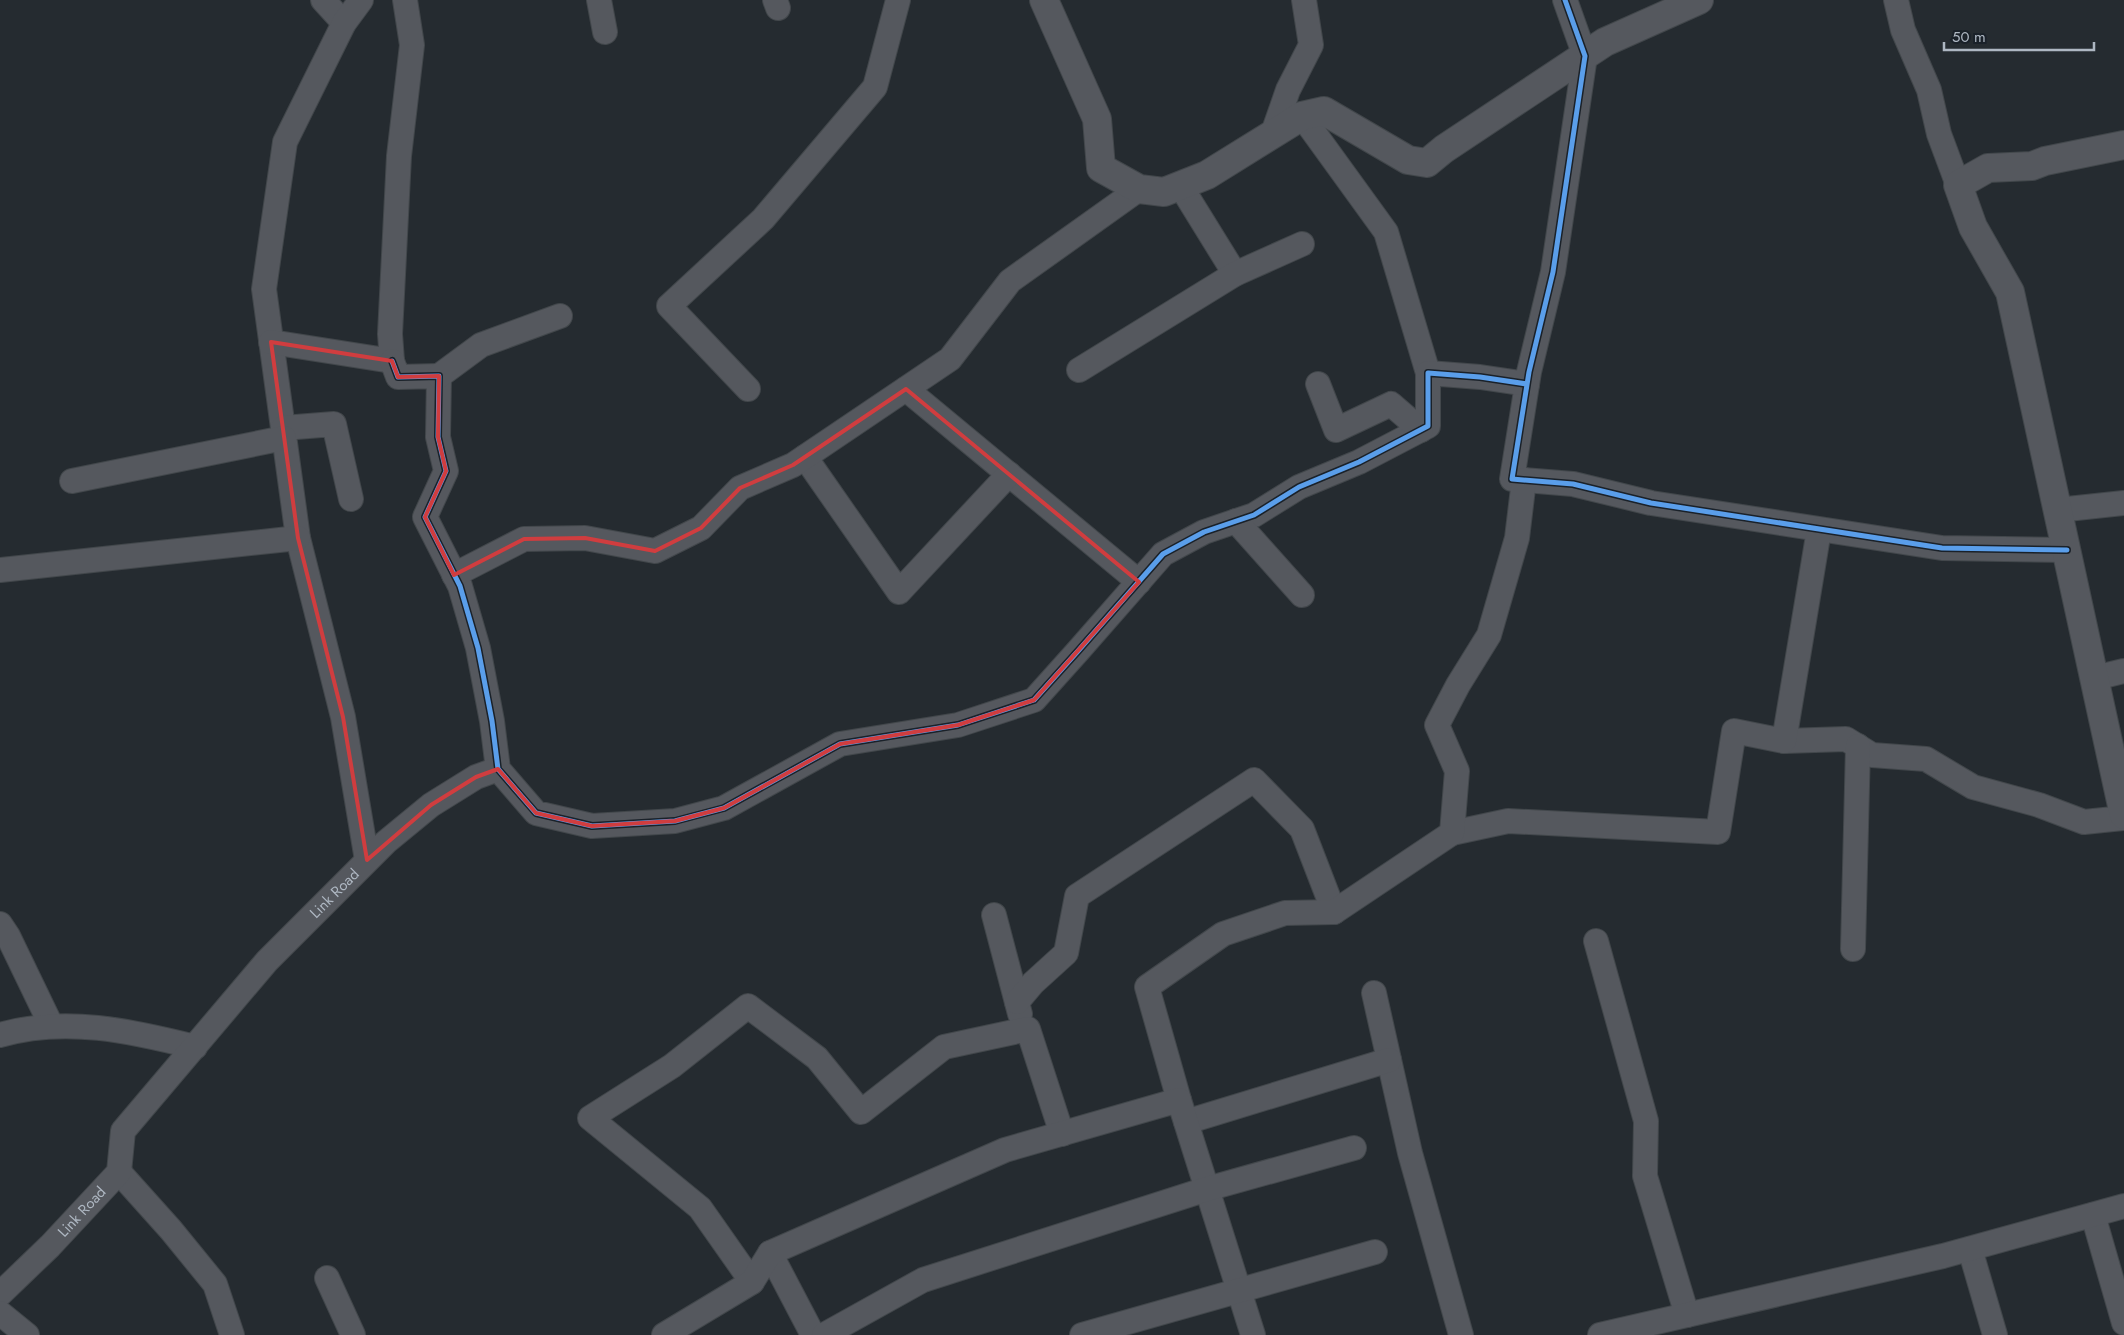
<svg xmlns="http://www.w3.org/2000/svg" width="2124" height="1335" font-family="Jost,sans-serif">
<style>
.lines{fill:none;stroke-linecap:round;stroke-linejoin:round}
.minor-casing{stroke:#42474b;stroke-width:26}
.tertiary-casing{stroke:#42474b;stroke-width:30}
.minor{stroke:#55585e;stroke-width:24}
.tertiary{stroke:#55585e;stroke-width:28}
.cycleway-casing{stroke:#1a2129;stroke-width:8}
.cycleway{stroke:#5a9eea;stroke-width:5}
.marked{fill:none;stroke:#d03d3f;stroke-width:4;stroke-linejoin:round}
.labels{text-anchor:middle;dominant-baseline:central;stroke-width:4;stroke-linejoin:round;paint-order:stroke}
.street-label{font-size:15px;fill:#aeb7c2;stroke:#1a2129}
</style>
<rect width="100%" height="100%" fill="#252b30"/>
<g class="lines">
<defs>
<g id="minor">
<path d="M323 0 344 23"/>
<path d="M361 0 344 23 285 142 264 289 298 538 343 717 367 860"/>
<path d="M599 0 605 32"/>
<path d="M775 0 778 8"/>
<path d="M1565 0 1585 56 1553 272 1529 372 1512 479 1573 484 1651 503 1942 548 2067 550"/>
<path d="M1896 0 1903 30 1929 90 1939 134 1958 185"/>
<path d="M1302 116 1386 232 1428 373"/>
<path d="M1273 133 1288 90 1311 45 1304 0"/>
<path d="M1180 185 1235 274"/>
<path d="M271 342 392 361 390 334 399 156 412 45 405 0"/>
<path d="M392 361 398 377 439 376 438 437 446 471 425 517 460 586 478 648 492 721 498 769 536 813 592 826 675 821 724 808 840 744 958 725 1034 700 1078 651 1163 554 1204 532 1254 515 1299 487 1359 462 1428 426V373L1480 377 1527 384"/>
<path d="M1079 370 1235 274 1302 244"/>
<path d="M439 376 481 345 560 316"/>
<path d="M1318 384 1336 430 1391 404 1421 430"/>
<path d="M748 389 669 306 763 219 875 87 898 0"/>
<path d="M906 389 1139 582"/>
<path d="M283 428 334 424 351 499"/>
<path d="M805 457 899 592 1009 474"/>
<path d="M72 481 284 438"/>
<path d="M2058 510 2124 503"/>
<path d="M1236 521 1302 595"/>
<path d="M0 570 298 538"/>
<path d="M454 575 524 539 585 538 655 551 701 528 740 488 793 465 950 359 1010 281 1139 189"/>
<path d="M2095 678 2124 671"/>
<path d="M1784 741 1846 739 1872 755 1926 759 1973 787 2039 805 2084 822 2124 818"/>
<path d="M1452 833 1508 821 1718 832 1734 731 1784 741 1819 530"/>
<path d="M994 915 1020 1014"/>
<path d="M0 924 8 936 51 1025"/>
<path d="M1596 941 1646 1121 1645 1176 1687 1315"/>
<path d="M1853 949 1858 746"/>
<path d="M1374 993 1410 1153 1461 1335"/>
<path d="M1017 1002 1033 983 1066 953 1077 896 1254 780 1302 829 1334 912"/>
<path d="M0 1035C65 1016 131 1031 195 1047"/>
<path d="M1179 1100 1147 987 1223 934 1285 913 1334 912 1452 833 1457 771 1437 725 1458 685 1489 635 1517 538 1524 480"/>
<path d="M1186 1122 1389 1060"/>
<path d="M119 1172 171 1230 215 1284 232 1335"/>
<path d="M2093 1215 2124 1323"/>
<path d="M1970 1249 1995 1335"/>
<path d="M770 1253 813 1335"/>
<path d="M327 1278 353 1335"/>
<path d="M752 1282 700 1208 590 1118 672 1066 748 1006 817 1058 861 1112 944 1047 1028 1029 1062 1134"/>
<path id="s1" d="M0 1294 50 1246 119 1172 123 1131 267 961 386 842 431 805 476 777 498 769"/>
<path d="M0 1313 27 1335"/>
<path d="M664 1335 752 1282 770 1253 1005 1150 1179 1100 1253 1335"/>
<path d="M824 1335 923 1280 1207 1189 1354 1148"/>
<path d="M1082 1335 1375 1252"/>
<path d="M1600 1335 1943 1256 2124 1206"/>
</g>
<path id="tertiary" d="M1044 0 1097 119 1101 168 1139 189 1164 192 1207 175 1302 116 1324 111 1408 160 1427 163 1444 149 1605 42 1699 0
M2124 145 2045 161 2032 166 1988 168 1958 185 1973 227 2010 292 2124 815"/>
</defs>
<use href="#minor" class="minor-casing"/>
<use href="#tertiary" class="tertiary-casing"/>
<use href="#minor" class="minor"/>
<use href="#tertiary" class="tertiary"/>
<defs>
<path id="cycleway" d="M1565 0 1585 56 1553 272 1529 372 1512 479 1573 484 1651 503 1942 548 2067 550
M392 361 398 377 439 376 438 437 446 471 425 517 460 586 478 648 492 721 498 769 536 813 592 826 675 821 724 808 840 744 958 725 1034 700 1078 651 1163 554 1204 532 1254 515 1299 487 1359 462 1428 426V373L1480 377 1527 384"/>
</defs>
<use href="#cycleway" class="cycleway-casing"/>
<use href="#cycleway" class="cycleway"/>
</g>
<path class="marked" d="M271 342 392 361 398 377 439 376 438 437 446 471 425 517 454 575 524 539 585 538 655 551 701 528 740 488 793 465 906 389 1139 582 1034 700 958 725 840 744 724 808 675 821 592 826 536 813 498 769 476 777 431 805 367 860 343 717 298 538Z"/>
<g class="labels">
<g class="street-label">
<text stroke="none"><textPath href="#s1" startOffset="530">Link Road</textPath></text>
<text stroke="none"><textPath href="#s1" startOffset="116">Link Road</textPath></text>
</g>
</g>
<path d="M1944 42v8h150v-8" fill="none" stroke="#aeb7c2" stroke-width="2.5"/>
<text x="1952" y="42" font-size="15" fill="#aeb7c2" stroke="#1a2129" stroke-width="4" paint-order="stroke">50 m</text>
</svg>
